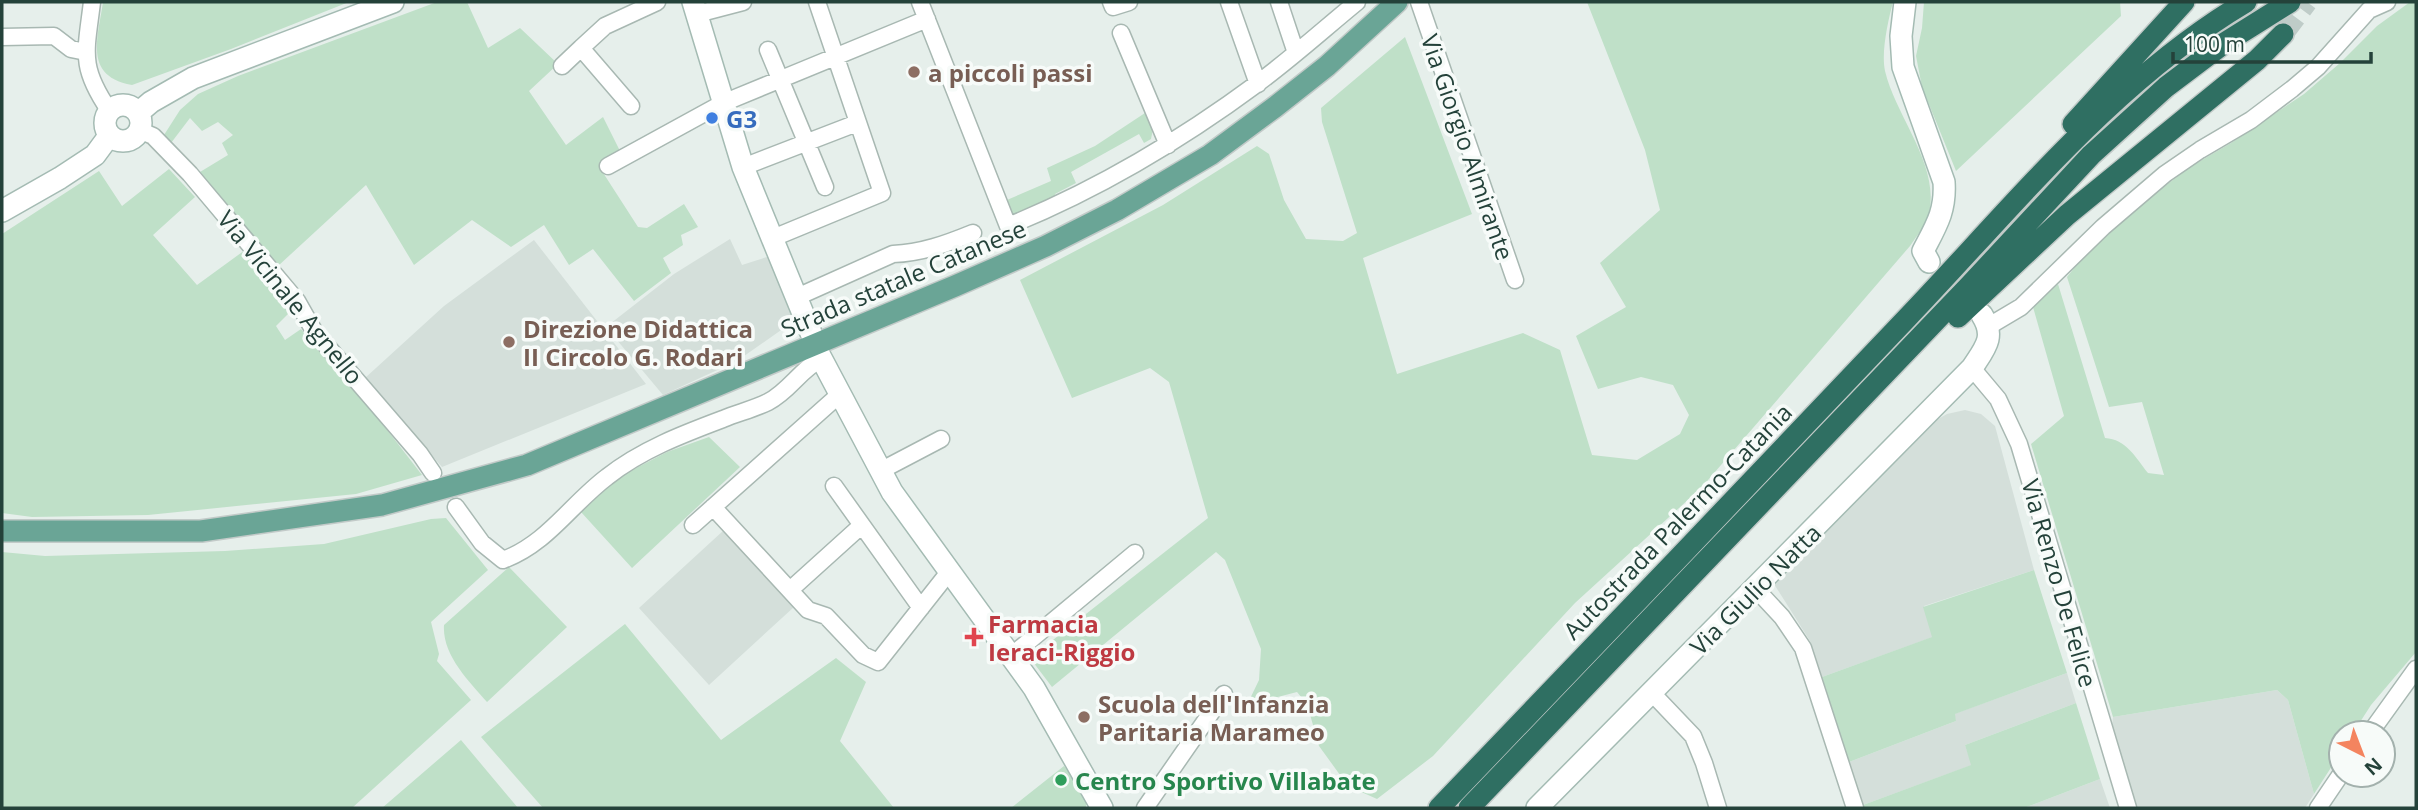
<svg xmlns="http://www.w3.org/2000/svg" width="2418" height="810" font-family="'Open Sans',sans-serif">
<style>
.built{fill:#d4dfda}
.green{fill:#bfe0c8}
.lines{fill:none;stroke-linecap:round;stroke-linejoin:round}
.highway-tunnel{stroke:#bfccc8;stroke-width:21;stroke-dasharray:21 10;stroke-linecap:butt}
.street-casing{stroke:#a8b8b2;stroke-width:19}
.secondary-casing{stroke:#a4bbb3;stroke-width:24}
.primary-casing{stroke:#c2cac8;stroke-width:24}
.highway-casing{stroke:#c2cac8;stroke-width:24}
.street{stroke:#fff;stroke-width:16}
.secondary{stroke:#fff;stroke-width:21}
.primary{stroke:#6aa596;stroke-width:21}
.highway{stroke:#2f6f62;stroke-width:21}
.education-dot{fill:#8d6e63;stroke:#f7fbf9;stroke-width:2.5}
.shop-dot{fill:#3f7fe0;stroke:#f7fbf9;stroke-width:2.5}
.health-dot{fill:#e0444e;stroke:#f7fbf9;stroke-width:2.5}
.leisure-dot{fill:#2e9e5b;stroke:#f7fbf9;stroke-width:2.5}
.labels{text-anchor:middle;dominant-baseline:central;stroke-width:7;stroke-linejoin:round;paint-order:stroke}
.education-label{font-size:24px;font-weight:bold;fill:#785e54;stroke:#f7fbf9;text-anchor:start}
.shop-label{font-size:24px;font-weight:bold;fill:#366cbe;stroke:#f7fbf9;text-anchor:start}
.street-label{font-size:24px;fill:#24423a;stroke:#f7fbf9}
.health-label{font-size:24px;font-weight:bold;fill:#be3a42;stroke:#f7fbf9;text-anchor:start}
.leisure-label{font-size:24px;font-weight:bold;fill:#27864d;stroke:#f7fbf9;text-anchor:start}
</style>
<rect width="100%" height="100%" fill="#e6efeb"/>
<path class="built" d="M730 239 742 265 770 256 794 321 737 361 663 395 606 327 674 274Z
M534 240 646 384 442 467 365 378 444 306Z
M1965 410 1981 414 1995 426 2034 570 1924 606 1933 637 1822 677 1810 641 1774 584 1931 423 1947 414Z
M724 530 794 607 709 685 639 608Z
M2067 673 2076 703 1965 745 1972 765 1863 805 1849 762 1956 721 1954 714Z
M2277 690 2288 700 2314 794 2305 808H2135L2112 727 2113 717Z
M2100 779 2110 808H2024Z"/>
<path class="green" d="M103 2H349L231 49 132 85C83 76 98 38 103 2Z
M437 2H467L488 48 520 28 558 64 529 91 566 145 603 117 620 151 607 160 600 168 638 227 647 228 684 204 698 227 681 235 683 245 663 258 671 273 634 301 593 249 569 265 544 225 511 247 472 220 414 265 366 185 278 266 200 172 228 155 222 143 233 135 218 122 202 131 190 118 171 143 164 135 180 110 198 94 238 76Z
M1587 2H1893C1888 21 1881 52 1885 71 1896 117 1940 165 1929 213 1927 224 1916 237 1910 246L1702 487 1575 603 1433 756 1377 799 1348 786 1319 746 1307 704 1297 692 1247 705 1259 680 1261 649 1225 560 1216 552 1052 687 1030 658 1208 518 1169 382 1150 368 1072 398 1020 280 1163 205 1257 146 1269 154 1284 200 1306 239 1343 241 1357 233 1322 122 1321 108 1405 37 1472 214 1363 258 1397 374 1523 333 1560 350 1592 455 1637 460 1680 434 1689 415 1673 385 1641 377 1598 389 1576 336 1626 307 1600 263 1660 210 1645 150Z
M1924 2H2120L2121 16 1956 171 1922 87 1916 56 1922 28Z
M2410 2H2416V652L2371 705 2353 733H2341V752L2314 794 2288 700 2277 690 2113 717 2031 444 2064 416 2033 307 2058 284 2105 438C2126 439 2136 458 2148 473L2164 475 2142 402 2109 407 2067 277 2079 262 2136 208 2190 167 2231 143 2304 94 2340 63 2377 26Z
M1145 113 1153 129 1151 139 1144 143 1139 134 1071 172 1076 183 1055 194 1056 199 1012 218 1000 203 1051 181 1047 168 1095 146Z
M169 169 195 197 153 235 197 285 245 250 295 307 276 326 285 340 301 329 364 400 422 475 356 494 148 515 32 517 2 513V234L99 171 122 206Z
M709 437 740 467 632 568 581 512 619 477 667 452Z
M446 518 488 570 431 622 439 654 437 661 471 700 352 808H2V552L45 556 225 551 324 544 431 519Z
M509 567 567 627 487 702C469 681 442 655 444 625Z
M2034 570 2067 673 1955 714 1956 721 1849 762 1822 677 1932 637 1923 607Z
M625 624 721 740 836 658 866 682 840 741 894 808H543L481 737Z
M2076 703 2100 779 2024 808H1864L1863 805 1971 765 1965 745Z
M461 740 518 808H382Z
M1064 766 1086 793V808H1011Z"/>
<g class="lines">
<path class="highway-tunnel" d="M2283 34 2307 2"/>
<defs>
<path id="street" d="M92 2C86 52 79 66 109 110
M920 2 1008 226C1097 190 1181 140 1258 83 1292 58 1324 29 1357 2
M1111 2 1113 7 1129 2
M1229 2 1258 84
M1279 2 1296 53
M1419 2 1515 280
M697 14 743 2
M1121 33 1168 145
M2 37 54 36 71 49 86 52
M768 50 825 187
M562 66 581 48
M631 106 581 48 605 26 657 2
M139 130 153 136 190 174 297 301 314 331 420 454 433 473
M608 166 723 103 927 19
M743 167 857 123
M773 238 882 193 817 2
M797 297 893 254C921 253 946 244 973 233
M1989 326 2021 307 2103 227 2165 174 2200 150 2251 120 2292 89 2318 67 2369 10 2387 2
M1972 368 1998 399 2019 444 2128 808
M880 471 941 439
M834 486 921 608
M456 507 482 543 503 560C547 544 571 504 607 477 641 450 683 434 723 419 737 413 754 409 768 402 790 391 802 367 822 359
M713 507 808 610 826 616 863 655 878 662 949 572
M693 525 840 394
M1755 588 1782 617 1803 648 1855 808
M790 590 862 525
M1011 656 1135 553
M1652 693 1693 736 1704 763 1718 808
M2370 733 2416 669
M1145 808 1224 694
M2318 808 2341 774"/>
<path id="secondary" d="M693 2 743 167 811 333
M1905 2 1901 36 1903 67 1944 182C1946 211 1936 226 1923 251L1929 262
M105 123a18 18 0 1 1 36 0a18 18 0 1 1-36 0Z
M138 113 151 102 193 78 393 2
M2 211 60 178 95 155 109 136
M820 356 892 492 1034 688 1102 808
M1537 808 1972 368C1985 348 1996 337 1982 315"/>
<path id="primary" d="M2 531H201L382 505 527 465 955 286 1046 246 1117 210 1210 155 1275 107 1327 66 1397 2"/>
<path id="highway" d="M2073 124 2184 2
M1958 317 2067 215 2257 60 2283 34
M1439 808C1595 645 1752 482 1907 318 2013 207 2113 81 2246 2
M1469 808 1969 286 2091 155 2166 87 2223 44 2290 2"/>
</defs>
<use href="#street" class="street-casing"/>
<use href="#secondary" class="secondary-casing"/>
<use href="#primary" class="primary-casing"/>
<use href="#highway" class="highway-casing"/>
<use href="#street" class="street"/>
<use href="#secondary" class="secondary"/>
<use href="#primary" class="primary"/>
<use href="#highway" class="highway"/>
</g>
<g class="education-dot">
<circle cx="914" cy="72" r="7"/>
<circle cx="509" cy="342" r="7"/>
<circle cx="1084" cy="717" r="7"/>
</g>
<circle class="shop-dot" cx="712" cy="118" r="7"/>
<path class="health-dot" d="M970.5 626.5h7v7h7v7h-7v7h-7v-7h-7v-7h7z"/>
<circle class="leisure-dot" cx="1061" cy="780" r="7"/>
<g class="labels">
<g class="education-label">
<text x="928" y="72">a piccoli passi</text>
<text x="523" y="328">Direzione Didattica<tspan x="523" dy="28">II Circolo G. Rodari</tspan></text>
<text x="1098" y="703">Scuola dell'Infanzia<tspan x="1098" dy="28">Paritaria Marameo</tspan></text>
</g>
<g class="shop-label">
<text x="726" y="118">G3</text>
</g>
<g class="street-label">
<text transform="translate(1468 147) rotate(71)">Via Giorgio Almirante</text>
<text transform="translate(903 278) rotate(-23)">Strada statale Catanese</text>
<text transform="translate(291 297) rotate(51)">Via Vicinale Agnello</text>
<text transform="translate(1677 521) rotate(-46)">Autostrada Palermo-Catania</text>
<text transform="translate(2060 583) rotate(74)">Via Renzo De Felice</text>
<text transform="translate(1755 589) rotate(-45)">Via Giulio Natta</text>
</g>
<g class="health-label">
<text x="988" y="623">Farmacia<tspan x="988" dy="28">Ieraci-Riggio</tspan></text>
</g>
<g class="leisure-label">
<text x="1075" y="780">Centro Sportivo Villabate</text>
</g>
</g>
<rect width="2418" height="810" fill="none" stroke="#24423a" stroke-width="7"/>
<g transform="translate(2362 754) rotate(138)"><circle r="33" fill="#f7fbf9" stroke="#a3b1ad" stroke-width="2"/>
<path d="M0-5L12 26L0 18L-12 26Z" fill="#f4845f"/>
<text y="-10" font-size="19" font-weight="bold" text-anchor="middle" fill="#24423a">N</text>
</g>
<path d="M2173 52v10h198v-10" fill="none" stroke="#24423a" stroke-width="3.5"/>
<text x="2184" y="52" font-size="21" fill="#24423a" stroke="#f7fbf9" stroke-width="5" paint-order="stroke">100 m</text>
</svg>
